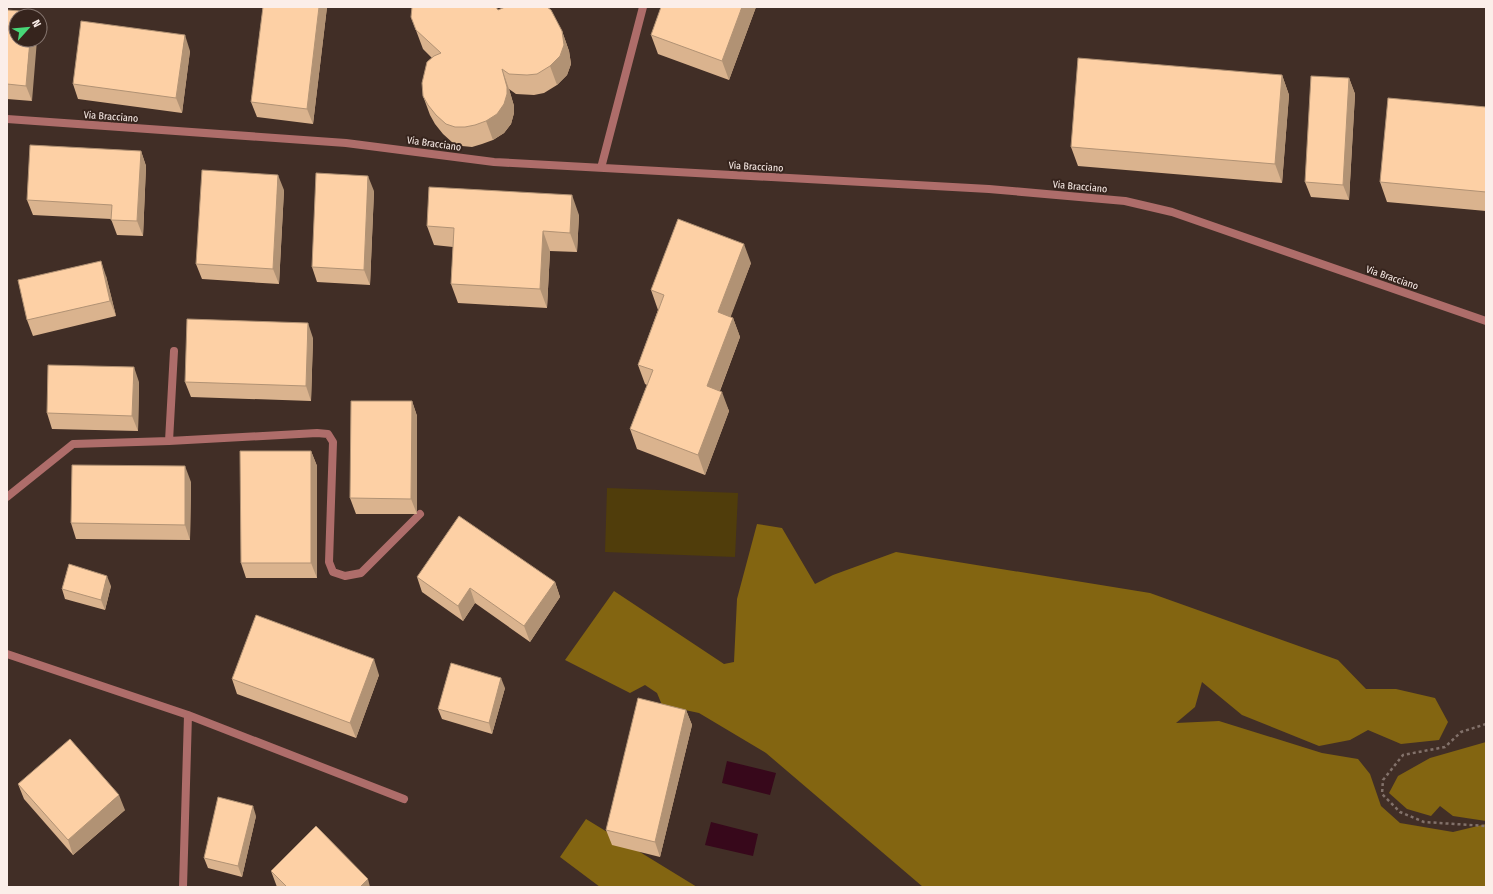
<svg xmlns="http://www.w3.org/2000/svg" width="1493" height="894" font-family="'Fira Sans Condensed',sans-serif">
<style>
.green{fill:#503d0b}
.forest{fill:#836511}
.water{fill:#37081b}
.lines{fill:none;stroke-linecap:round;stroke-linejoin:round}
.path{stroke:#82716a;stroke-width:2.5;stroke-dasharray:3 3;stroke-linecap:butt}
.minor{stroke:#ae6d6a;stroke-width:8}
.wall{fill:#dab38e}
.shaded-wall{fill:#b19274}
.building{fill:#fdd0a5;stroke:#b19274}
.labels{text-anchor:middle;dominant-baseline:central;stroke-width:4;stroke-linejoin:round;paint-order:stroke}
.street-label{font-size:10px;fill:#fbeee9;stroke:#36241d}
</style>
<rect width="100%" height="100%" fill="#412e26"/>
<path class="green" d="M607 488 738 493 735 557 605 552Z"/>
<path class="forest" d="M757 524 782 528 815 584 833 575 896 552 1150 593 1338 660 1366 689H1396L1435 698 1448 722 1439 740 1401 744 1368 730 1350 740 1319 746 1242 715 1202 682 1195 707 1176 723 1219 721 1322 753 1358 759 1370 774 1381 806 1400 823 1453 832 1486 824V887H923L766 753 699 713 662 705 657 693 645 685 630 693 565 660 614 591 724 664 734 662 737 599Z
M1486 742V821L1453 816 1440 806 1431 816 1407 809 1389 793 1398 776 1430 758Z
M586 819 697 887H600L560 857Z"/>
<path class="water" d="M727 761 776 773 770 795 722 783Z
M711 822 758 834 753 856 705 845Z"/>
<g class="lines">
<path class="path" d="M1486 724 1461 732 1445 747 1403 755 1383 780 1382 794 1400 812 1424 822 1486 826"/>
<path class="minor" d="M7 119 346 143 494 162 989 189 1125 201 1172 212 1486 321
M601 168 643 7
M169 441 174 351
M7 497 73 444 169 441 317 433 328 434 333 442 329 562 333 572 345 576 361 573 420 514
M7 654 188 715 404 799
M183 887 188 715"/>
</g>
<path class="wall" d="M263 7H327L313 124 257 117 251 102Z
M756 7 729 80 658 54 651 35Z
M7 10 32 12 34 16H16L32 101 7 99Z
M498 10 562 31 569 51 571 64 567 75 557 85 544 93 534 95 516 94 509 89 514 106V113L511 124 504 133 493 140 482 144 472 147 462 146 453 143 443 134 435 124 430 115 423 96 432 58 423 49 411 17Z
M190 51 182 113 78 99 73 84Z
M1282 75 1289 95 1282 183 1078 166 1071 147Z
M1349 78 1355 94 1349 200 1311 197 1305 182Z
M1486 107V211L1387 202 1380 182Z
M141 151 146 166 143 236 117 235 111 219 33 215 27 200Z
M284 190 279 284 202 279 196 264Z
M374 191 370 285 317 282 312 267Z
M579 215 577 252 550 251 547 308 458 303 451 284 453 247 434 245 427 226Z
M751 263 730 317 733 318 740 337 720 391 729 411 705 475 637 449 630 429 647 385 645 384 638 365 658 310 651 290Z
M106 276 116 316 33 336 27 320Z
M313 338 311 401 191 397 185 382Z
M139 382 138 431 52 429 47 413Z
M412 401 417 416V514H356L350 498Z
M311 451 317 466V578H246L241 563Z
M191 482 190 540 76 539 71 523Z
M417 577 555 582 560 597 530 642 475 603 463 621 422 592Z
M111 586 105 610 65 599 62 589Z
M379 675 356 738 237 694 232 679Z
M505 688 492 734 442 719 438 709Z
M686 710 692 725 660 857 612 845 606 830Z
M18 784 125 810 73 855 24 799Z
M256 816 242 877 208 868 204 858Z
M271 871 370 887H277Z"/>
<path class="shaded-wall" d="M319 7H327L313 124 307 109Z
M742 7H756L729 80 722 61Z
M562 31 569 51 571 64 567 75 557 85 550 66Z
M185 35 190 51 182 113 176 98Z
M30 40H37L32 101 26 86Z
M502 69 509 89 514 106V113L511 124 504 133 493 140 486 121Z
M1282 75 1289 95 1282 183 1275 164Z
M1349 78 1355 94 1349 200 1343 185Z
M141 151 146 166 143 236 137 221Z
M278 175 284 190 279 284 273 269Z
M368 176 374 191 370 285 364 270Z
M572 195 579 215 577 252 570 233Z
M543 231 550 251 547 308 540 289Z
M744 244 751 263 725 332 718 312Z
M101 261 106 276 116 316 110 301Z
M733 318 740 337 714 406 707 386Z
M308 323 313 338 311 401 306 386Z
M134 367 139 382 138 431 132 416Z
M722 392 729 411 705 475 698 455Z
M412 401 417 416V514L411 499Z
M311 451 317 466V578L311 563Z
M185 466 191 482 190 540 185 525Z
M107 576 111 586 105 610 101 600Z
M555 582 560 597 530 642 524 626Z
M470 588 475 603 463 621 458 606Z
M374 659 379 675 356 738 350 723Z
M501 678 505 688 492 734 489 723Z
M686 710 692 725 660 857 655 842Z
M119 795 125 810 73 855 68 840Z
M253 806 256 816 242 877 238 866Z
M368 879 370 887H360Z"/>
<path class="building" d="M263 7H319L307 109 251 102Z
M412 7H496L498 10 505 7H547L551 10 562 31 564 45 560 56 550 66 537 74 527 75 509 74 502 69 507 87V94L504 104 497 114 486 121 475 125 465 127H455L446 124 436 115 428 105 423 96 422 83 427 62 434 56 441 53 416 30 411 17Z
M661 7H742L722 61 651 35Z
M7 10 32 12V16H16V40H30L26 86 7 84Z
M81 21 185 35 176 98 73 84Z
M1078 58 1282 75 1275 164 1071 147Z
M1311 76 1349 78 1343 185 1305 182Z
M1388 98 1486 107V192L1380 182Z
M30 145 141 151 137 221 111 220 112 205 27 200Z
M202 170 278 175 273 269 196 264Z
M316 173 368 176 364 270 312 267Z
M429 187 572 195 570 233 543 231 540 289 451 284 454 228 427 226Z
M678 219 744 244 718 312 733 318 707 386 722 392 698 455 630 429 653 370 638 365 664 295 651 290Z
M101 261 110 301 27 320 18 280Z
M187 319 308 323 306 386 185 382Z
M48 365 134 367 132 416 47 413Z
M351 401H412L411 499 350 498Z
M240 451H311V563H241Z
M72 465 185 466V525L71 523Z
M459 516 555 582 524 626 470 588 458 606 417 577Z
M69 564 107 576 101 600 62 589Z
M256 615 374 659 350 723 232 679Z
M451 663 501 678 489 723 438 709Z
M638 698 686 710 655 842 606 830Z
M70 739 119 795 68 840 18 784Z
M218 797 253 806 238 866 204 858Z
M316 826 368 879 360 887H287L271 871Z"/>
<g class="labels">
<g class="street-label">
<text transform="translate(111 117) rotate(4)">Via Bracciano</text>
<text transform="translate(434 144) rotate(8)">Via Bracciano</text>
<text transform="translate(756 167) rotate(3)">Via Bracciano</text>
<text transform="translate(1080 187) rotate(5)">Via Bracciano</text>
<text transform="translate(1392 278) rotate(19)">Via Bracciano</text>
</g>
</g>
<rect width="1493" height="894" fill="none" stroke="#fbeee9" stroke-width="16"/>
<g transform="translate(28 28) rotate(63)"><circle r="19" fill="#36241d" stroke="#85756f"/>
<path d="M0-3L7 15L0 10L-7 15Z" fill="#48d778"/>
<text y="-6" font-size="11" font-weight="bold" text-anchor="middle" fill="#fbeee9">N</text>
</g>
</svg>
